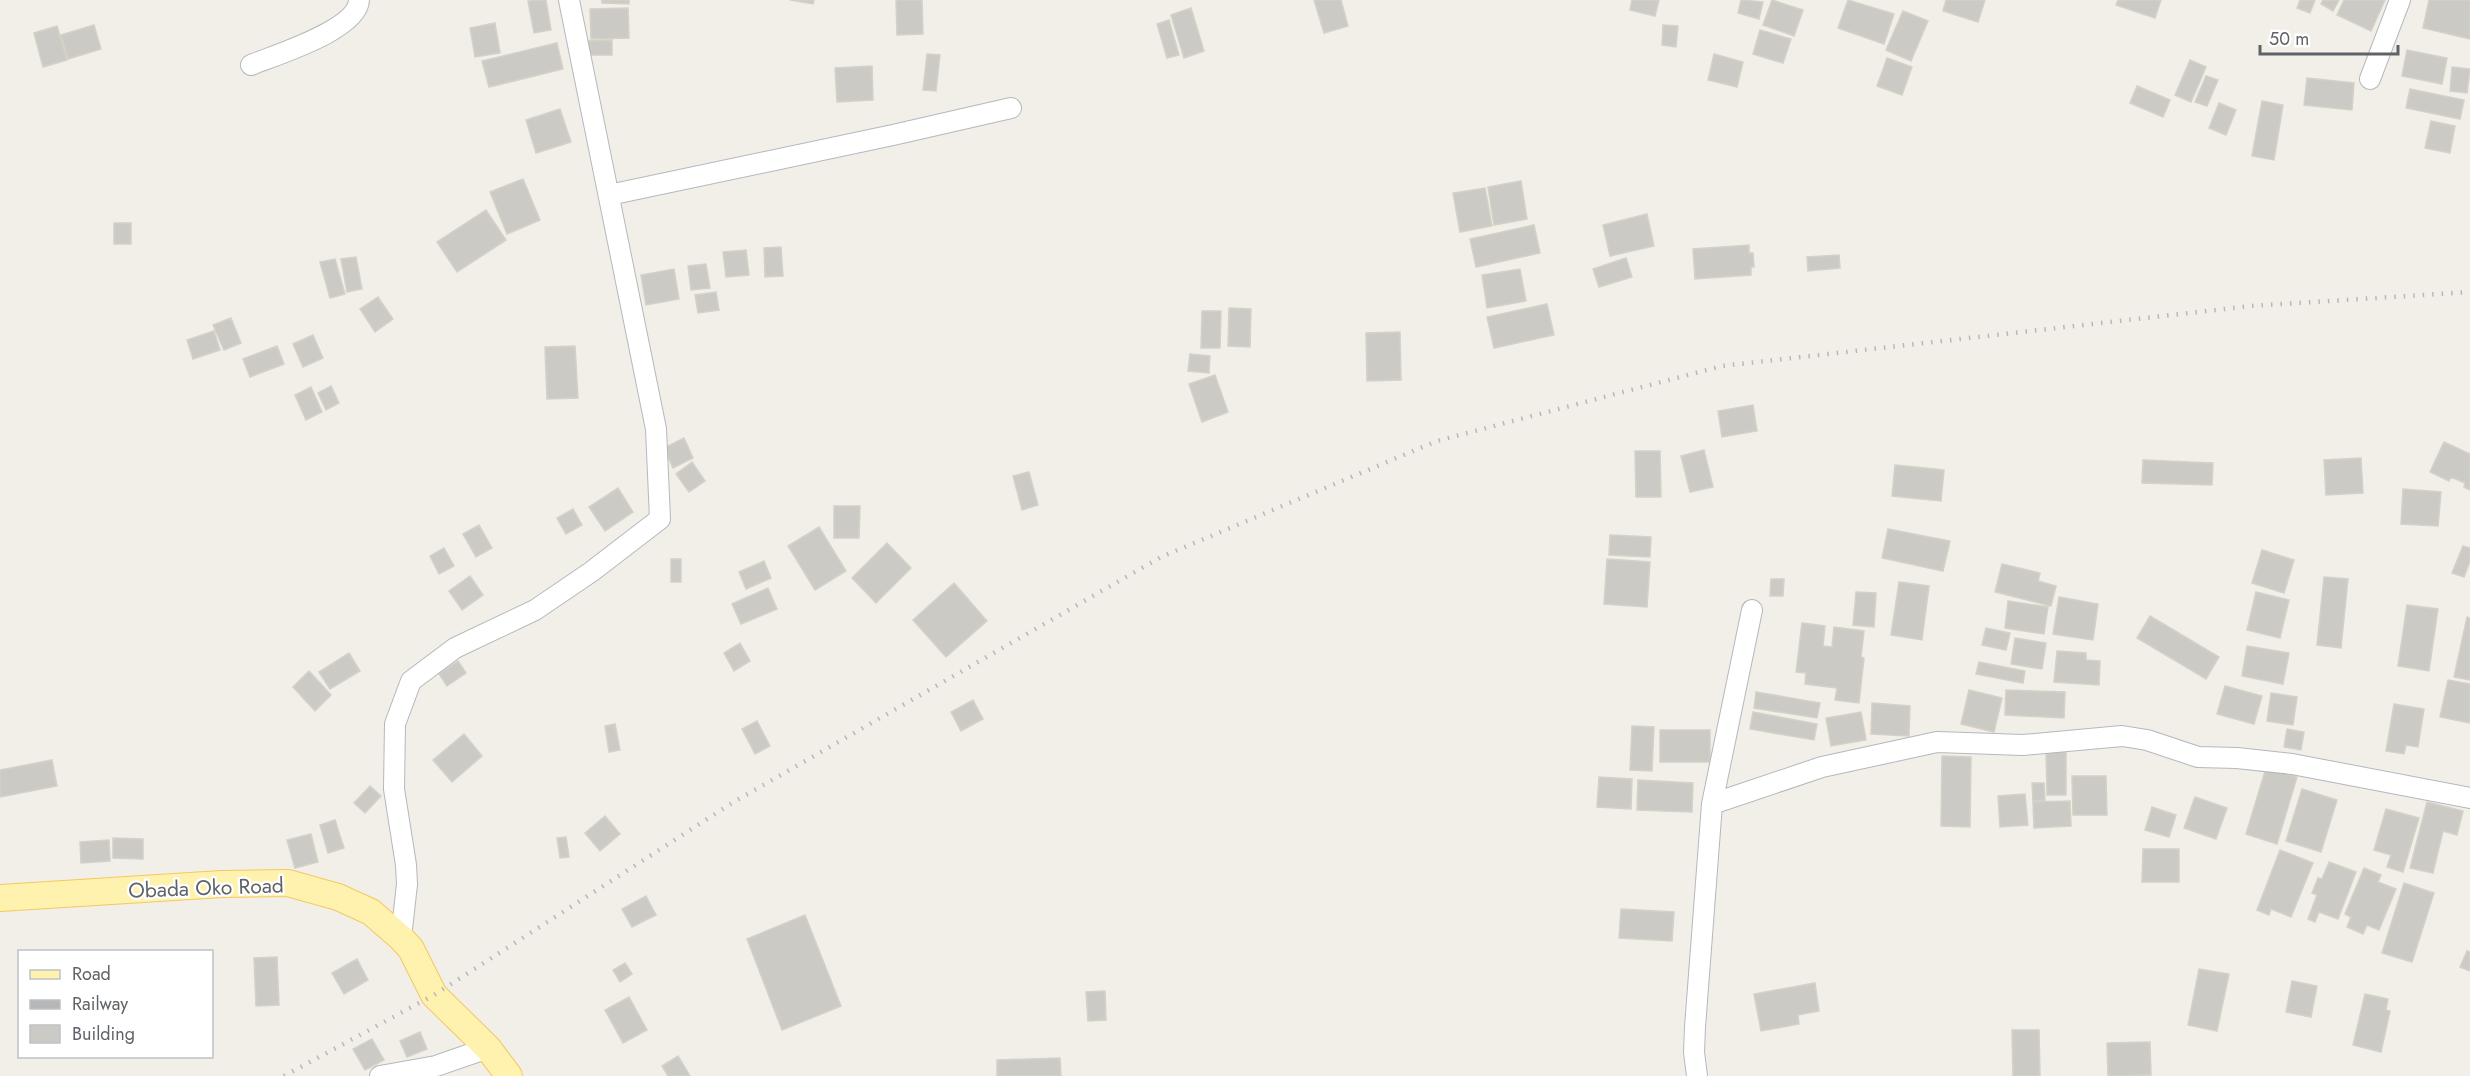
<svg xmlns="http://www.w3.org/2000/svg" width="2470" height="1076" font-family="Jost,sans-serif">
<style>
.building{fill:#cccac5;stroke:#d6d1c6;stroke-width:1.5}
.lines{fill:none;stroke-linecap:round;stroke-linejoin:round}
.minor-casing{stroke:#b5b8bc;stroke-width:22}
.major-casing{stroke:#f2c960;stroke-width:28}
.minor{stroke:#fff;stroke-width:20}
.major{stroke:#fff2af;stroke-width:26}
.rail{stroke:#b6b7b8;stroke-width:4.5;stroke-dasharray:1.5 8;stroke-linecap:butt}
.labels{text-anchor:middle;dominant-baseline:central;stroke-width:4.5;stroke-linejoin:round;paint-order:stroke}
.street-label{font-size:21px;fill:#5f6368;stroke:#fff}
</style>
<rect width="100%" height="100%" fill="#f1efe8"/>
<path class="building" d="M546 0 551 30 534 33 528 1Z
M602 0H629V4L602 3Z
M790 0H814L813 4Z
M896 0H922L923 34 897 35Z
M1314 0H1341L1348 26 1324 33Z
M1632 0H1659L1655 16 1630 10Z
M1741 0 1763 2 1759 19 1738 13Z
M1772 0 1803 10 1794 36 1763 25Z
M1848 0 1894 14 1884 44 1838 28Z
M1946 0H1985L1978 22 1943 11Z
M2118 0H2161L2155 18 2116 5Z
M2300 0H2315L2310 13 2297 8Z
M2323 0H2339L2333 11 2321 4Z
M2344 0H2385L2371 31 2337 15Z
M2429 0H2470V39L2423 28Z
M628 8 629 38 591 39 590 9Z
M1191 8 1204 51 1184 58 1171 15Z
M1903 11 1928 21 1911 61 1886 50Z
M1169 20 1179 55 1167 58 1157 24Z
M495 23 500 53 475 57 470 28Z
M94 25 101 49 68 59 61 35Z
M1663 25 1678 26 1676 47 1662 45Z
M57 26 67 60 43 67 34 33Z
M1760 30 1791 39 1783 63 1753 54Z
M612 40V55H588V41Z
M557 43 563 69 489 87 482 61Z
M2407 50 2447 58 2442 84 2402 76Z
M927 54 940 55 936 91 923 90Z
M1714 54 1743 62 1737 87 1708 80Z
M1887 58 1912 67 1902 95 1877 86Z
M2190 60 2206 67 2191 102 2175 95Z
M872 66 873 100 837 102 835 68Z
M2452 67 2470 69 2467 93 2450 91Z
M2206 76 2218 80 2207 106 2195 102Z
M2307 78 2354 83 2352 110 2304 105Z
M2137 86 2170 100 2163 117 2130 103Z
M2410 89 2464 100 2460 119 2406 108Z
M2262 101 2283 105 2274 160 2252 156Z
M2219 103 2236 110 2226 135 2209 128Z
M560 109 571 142 536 153 526 120Z
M2431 121 2455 126 2450 153 2425 148Z
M523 179 540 220 507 234 490 192Z
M1521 181 1527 219 1494 225 1488 187Z
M1485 188 1492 226 1460 232 1453 193Z
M486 210 506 240 457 272 437 242Z
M1647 214 1654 246 1610 256 1603 225Z
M114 223H131V244H114Z
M1534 225 1540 253 1476 267 1470 239Z
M1749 245V253H1753L1754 267H1751V275L1695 279 1693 249Z
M781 247 783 276 765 277 764 248Z
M746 250 749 275 726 277 723 252Z
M1839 255 1840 268 1808 271 1807 257Z
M356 257 362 289 347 292 341 259Z
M1626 258 1632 277 1599 287 1593 269Z
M335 259 345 294 330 298 320 262Z
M706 264 710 288 691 290 688 266Z
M674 269 679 299 646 305 641 275Z
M1520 269 1526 301 1487 308 1482 275Z
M716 292 719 310 698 313 695 295Z
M378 297 393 319 375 332 360 309Z
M1547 304 1554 335 1494 348 1487 317Z
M1229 308 1251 309 1250 347 1228 346Z
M1202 311H1221L1220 348H1201Z
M231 318 241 343 224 350 213 325Z
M214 331 220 350 193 359 187 340Z
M1400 332 1401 380 1367 381 1366 333Z
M313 335 323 358 303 367 293 344Z
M277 346 284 364 250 377 243 359Z
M575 346 578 398 547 399 545 347Z
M1190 354 1210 356 1209 373 1188 371Z
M1215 375 1228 412 1202 422 1189 384Z
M331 386 339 403 326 410 318 393Z
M311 387 322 412 306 420 295 395Z
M1753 405 1757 431 1722 437 1718 411Z
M684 438 693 458 673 468 664 448Z
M2444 442 2470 454V490L2464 487 2465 483 2451 477 2449 481 2430 472Z
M1704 450 1713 487 1690 492 1681 456Z
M1635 451H1660L1661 497H1636Z
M2361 458 2363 493 2326 495 2324 460Z
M2143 460 2213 463 2212 485 2142 483Z
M692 462 705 481 689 492 676 474Z
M1895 465 1944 470 1941 501 1892 496Z
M1029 472 1038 505 1022 510 1013 476Z
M618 488 633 512 605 531 589 507Z
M2403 489 2441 492 2438 526 2401 524Z
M834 506H860L859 538H834Z
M573 509 582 525 566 534 557 518Z
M479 525 492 548 476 557 463 534Z
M819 527 846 571 815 590 788 546Z
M1888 529 1950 541 1943 571 1882 558Z
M1610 535 1651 537 1650 557 1609 555Z
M887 543 911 568 876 603 852 578Z
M2463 546 2470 548V561L2464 577 2452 573Z
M444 548 454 566 439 574 430 556Z
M2262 550 2294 560 2284 593 2252 583Z
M671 559H681V582H671Z
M1607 559 1650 562 1647 607 1604 604Z
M764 561 771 578 746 589 739 572Z
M2002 564 2040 573 2038 581 2056 586 2051 606 1995 592Z
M470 576 483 595 462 610 449 591Z
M2324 577 2348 579 2341 648 2317 645Z
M1771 579H1784L1783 596H1770Z
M1899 582 1929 586 1922 640 1891 635Z
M954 583 987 621 946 657 913 620Z
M768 588 777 609 741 624 732 604Z
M1856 592 1876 593 1874 627 1853 625Z
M2256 592 2289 600 2280 638 2247 630Z
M2059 597 2098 604 2093 640 2053 634Z
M2008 601 2048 607 2044 634 2005 628Z
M2407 605 2438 609 2429 671 2398 666Z
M2150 616 2219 657 2206 679 2137 638Z
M2467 617 2470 618V680L2454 677Z
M1802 623 1825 626 1823 646 1832 647 1834 627 1864 631 1861 657 1864 658 1859 703 1835 700 1837 688 1805 684 1806 673 1796 672Z
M1986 628 2010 633 2006 650 1982 645Z
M2015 638 2046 643 2042 669 2011 664Z
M740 643 750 661 734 671 724 653Z
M2247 646 2289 653 2283 684 2242 676Z
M2057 651 2086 653V660L2100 661 2099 685 2054 682Z
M349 653 360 671 330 689 319 672Z
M458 661 466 673 447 686 439 674Z
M1979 662 2025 671 2023 683 1976 674Z
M309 671 331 695 315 711 293 687Z
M2448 680 2470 684V723L2440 717Z
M2225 686 2262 696 2254 724 2217 714Z
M1969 690 2002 698 1994 732 1961 724Z
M2006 690 2065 692 2064 718 2005 715Z
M1756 692 1820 703 1817 718 1754 708Z
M2271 693 2297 697 2293 725 2267 721Z
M973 700 983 719 961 731 951 712Z
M1872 703 1910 706 1909 736 1871 734Z
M2394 704 2424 709 2418 747 2406 745 2404 754 2386 751Z
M1753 712 1817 724 1814 740 1750 729Z
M1861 712 1866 740 1831 746 1826 718Z
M757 721 770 746 755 754 742 729Z
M615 724 620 750 609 752 605 726Z
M1632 726 1654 727 1652 771 1630 770Z
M2287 729 2304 732 2301 750 2284 747Z
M1660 730H1710V762H1660Z
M464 734 482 756 452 782 433 760Z
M2046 750H2066V795H2047Z
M1942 756 1971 757 1970 827 1941 826Z
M52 760 57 786 0 797V770Z
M2266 768 2297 777 2277 844 2246 834Z
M2072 776H2106L2107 815H2073Z
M1599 777 1632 779 1631 809 1597 807Z
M1638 780 1693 783 1692 812 1637 810Z
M2032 783H2044L2045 800 2033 801Z
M370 786 381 796 365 813 354 803Z
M2302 789 2337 800 2321 852 2286 841Z
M2025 794 2028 825 2000 827 1998 796Z
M2195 797 2227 808 2216 839 2184 828Z
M2070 801 2071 826 2034 828 2033 802Z
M2427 802 2463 811 2457 835 2443 831 2433 873 2410 868Z
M2152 807 2176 815 2169 837 2145 830Z
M2386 809 2419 818 2403 872 2387 867 2391 855 2374 850Z
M605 816 620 834 600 851 585 833Z
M335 820 344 848 328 853 320 825Z
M311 834 318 862 295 868 287 840Z
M566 837 569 857 560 858 557 838Z
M113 838 143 839V859L113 858Z
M109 840 110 861 81 863 80 842Z
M2143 849H2179V882H2142Z
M2280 850 2313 863 2291 917 2271 909 2269 915 2257 910Z
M2329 862 2356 872 2338 919 2319 912 2315 922 2308 919 2317 895 2312 893 2318 878 2322 879Z
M2364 868 2381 875 2378 882 2396 889 2379 930 2367 925 2363 934 2347 927 2351 917 2345 914Z
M2404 883 2434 893 2412 962 2382 953Z
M646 896 656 915 632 927 622 909Z
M1621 909 1674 912 1672 941 1619 938Z
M805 915 841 1006 782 1030 747 939Z
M2467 951 2470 952V971L2460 967Z
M277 957 279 1005 256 1006 254 958Z
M357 959 368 980 344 994 332 973Z
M625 963 632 974 620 982 613 970Z
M2199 969 2229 974 2217 1031 2188 1025Z
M2292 981 2317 986 2311 1017 2286 1012Z
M1815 983 1819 1011 1798 1015 1799 1024 1761 1031 1754 994Z
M1105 991 1106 1020 1088 1021 1086 992Z
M2365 994 2388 999 2386 1010 2390 1011 2381 1052 2353 1045Z
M629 997 647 1030 623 1043 605 1010Z
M2012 1030H2039L2040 1076H2013Z
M420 1032 427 1049 407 1057 400 1041Z
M372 1039 384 1060 365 1070 353 1049Z
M2150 1042 2151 1075 2108 1076 2107 1043Z
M678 1056 690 1076H668L662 1066Z
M1060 1058 1061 1076H997V1060Z"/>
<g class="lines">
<defs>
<path id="minor" d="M251 65C275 55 358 30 359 0
M2370 79 2400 0
M609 195 893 135 1011 108
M1712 804 1822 767 1937 742 2023 745 2122 736 2147 740 2198 757 2237 758 2292 764 2470 798
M401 938 407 884 406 865 394 789 395 724 411 681 455 648 535 610 591 572 660 519 656 429 569 0
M380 1076 436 1066 488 1048
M1697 1076 1694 1052 1695 1027 1712 804 1752 610"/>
<path id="major" d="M0 898 222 884 288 883 338 897 371 912 401 938 411 949 434 995 488 1048 509 1076"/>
</defs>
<use href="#minor" class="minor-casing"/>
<use href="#major" class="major-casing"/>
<use href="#minor" class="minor"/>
<use href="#major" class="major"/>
<path class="rail" d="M284 1076 434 995 732 803 1161 557 1437 441 1722 366 2251 306 2470 292"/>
</g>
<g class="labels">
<g class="street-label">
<text transform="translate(206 888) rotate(-2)">Obada Oko Road</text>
</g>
</g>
<rect x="18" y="950" width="195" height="108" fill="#ffffff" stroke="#bfc1c3" stroke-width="1.5"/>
<rect x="30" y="970" width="30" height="9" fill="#fff2af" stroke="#bfc1c3" stroke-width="1.5"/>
<text x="72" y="980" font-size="18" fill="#5f6368">Road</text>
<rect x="30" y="1000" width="30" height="9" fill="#b6b7b8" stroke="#bfc1c3" stroke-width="1.5"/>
<text x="72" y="1010" font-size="18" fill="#5f6368">Railway</text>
<rect x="30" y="1025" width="30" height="18" fill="#cccac5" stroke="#bfc1c3" stroke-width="1.5"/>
<text x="72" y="1040" font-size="18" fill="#5f6368">Building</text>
<path d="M2260 45v9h138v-9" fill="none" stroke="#5f6368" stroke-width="3"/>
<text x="2269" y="45" font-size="18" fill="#5f6368" stroke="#ffffff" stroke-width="4.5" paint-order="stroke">50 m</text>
</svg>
